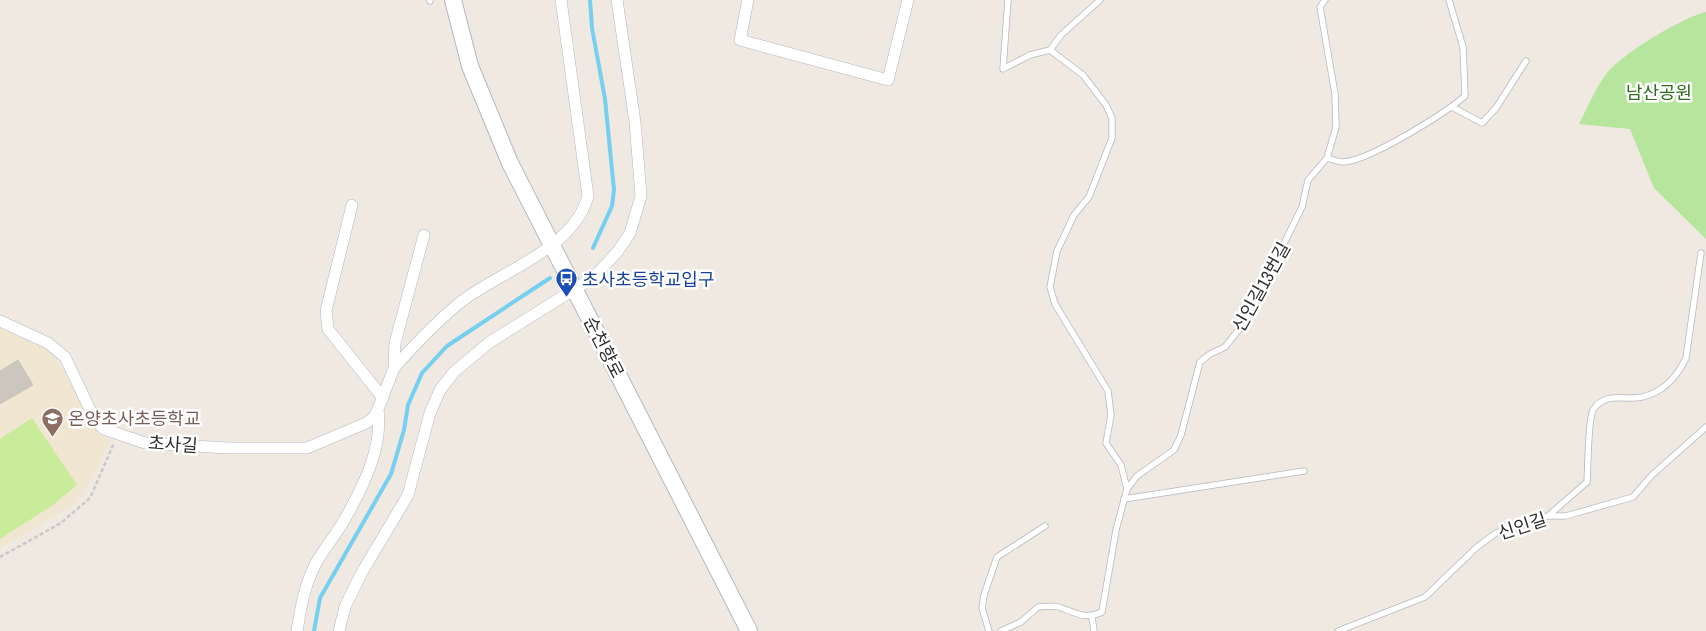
<svg xmlns="http://www.w3.org/2000/svg" width="1706" height="631" font-family="'Archivo Narrow','Noto Sans KR',sans-serif">
<style>
.education{fill:#f0e6d1}
.green{fill:#b6e59e}
.pitch{fill:#c9ec9a}
.lines{fill:none;stroke-linecap:round;stroke-linejoin:round}
.stream{stroke:#75cff0;stroke-width:4}
.building{fill:#cbc7bf;stroke:#cbc5ba}
.lane-casing{stroke:#b4b7c1;stroke-width:7}
.street-casing{stroke:#b4b7c1;stroke-width:12}
.secondary-casing{stroke:#b4b7c1;stroke-width:18}
.path{stroke:#c9c9c9;stroke-width:2.5;stroke-dasharray:4 2.5;stroke-linecap:butt}
.lane{stroke:#fff;stroke-width:5.5}
.street{stroke:#fff;stroke-width:11}
.secondary{stroke:#fff;stroke-width:16}
.labels{text-anchor:middle;dominant-baseline:central;stroke-width:5;stroke-linejoin:round;paint-order:stroke}
.park-label{font-size:18px;fill:#2c6e1b;stroke:#fff}
.transit-label{font-size:18px;fill:#164399;stroke:#fff;text-anchor:start}
.street-label{font-size:18px;fill:#2e2e2e;stroke:#fff}
.education-label{font-size:18px;fill:#785e54;stroke:#fff;text-anchor:start}
</style>
<rect width="100%" height="100%" fill="#efe9e1"/>
<path class="education" d="M0 328 52 352 98 433 110 440 97 472 76 503 26 534 0 548Z"/>
<path class="green" d="M1706 12V239L1654 188 1630 129 1579 124C1588 107 1596 87 1607 73 1622 54 1683 17 1706 12Z"/>
<path class="pitch" d="M32 418 77 485 53 505 0 539V439Z"/>
<g class="lines">
<path class="stream" d="M590 0 592 28 605 99 614 190 612 206 593 248
M314 631 320 598 391 474 404 430 408 405 422 373 447 346 550 278"/>
</g>
<path class="building" d="M18 360 33 385 0 404V371Z"/>
<g class="lines">
<defs>
<path id="lane" d="M430 0V1
M1008 0 1003 69 1030 55 1050 50
M1100 0 1061 35 1050 50 1083 75 1106 105 1112 118V138L1089 197 1074 215 1057 251 1050 287 1055 304 1108 391 1111 415 1106 443 1121 465 1127 489
M1325 0 1320 7 1335 94 1336 127 1327 158
M1452 107 1482 123 1496 108 1526 61
M1124 499 1304 471
M1548 516 1587 482C1588 468 1588 419 1593 410 1605 391 1625 401 1642 397 1664 392 1677 377 1686 358L1701 253
M1092 617 1094 631
M989 631 982 608 984 595 997 557 1045 526
M1001 631 1021 622 1038 607C1045 607 1052 605 1059 607 1076 613 1085 620 1102 612L1116 530 1127 489 1137 476 1174 450 1181 435 1200 362 1210 354 1225 347 1247 319 1302 207 1308 180 1327 158C1332 159 1338 162 1343 162 1369 161 1444 114 1465 96L1463 47 1449 0
M1338 631 1425 597 1477 547 1496 533 1548 516H1566L1633 497 1652 475 1706 427"/>
<path id="street" d="M748 0 740 40 888 80 908 0
M352 205 326 311 328 329 383 398
M0 321 48 343 65 357 94 418 104 429 145 443 228 448H307L366 423 373 418 378 409 394 368 395 343 424 235
M394 368C416 343 437 321 462 301 503 270 574 249 588 196L561 0
M297 631C301 607 304 587 315 565 324 548 337 534 346 517 364 485 383 447 378 409
M339 631 345 607 361 574 408 495 430 413 440 390 454 372 490 342 594 277 618 251 630 233 641 196 635 122 617 0"/>
<path id="secondary" d="M453 0 470 66 510 163 749 631"/>
</defs>
<use href="#lane" class="lane-casing"/>
<use href="#street" class="street-casing"/>
<use href="#secondary" class="secondary-casing"/>
<path class="path" d="M0 557 61 523 90 498 114 443"/>
<use href="#lane" class="lane"/>
<use href="#street" class="street"/>
<use href="#secondary" class="secondary"/>
</g>
<defs>
<symbol id="bus-pin" viewBox="-11 -11 22 30"><path d="M0 17L-7.5 6A9.5 9.5 0 1 1 7.5 6Z" fill="#1a4fb4" stroke="#fff"/><path d="M-5-6H5V4H4V6H2V4H-2V6H-4V4H-5ZM-3.5-4V0h7V-4ZM-3.5 1.2v1.5H-2V1.2ZM2 1.2v1.5H3.5V1.2Z" fill="#fff"/></symbol>
<symbol id="school-pin" viewBox="-11 -11 22 30"><path d="M0 17L-7.5 6A9.5 9.5 0 1 1 7.5 6Z" fill="#8d6e63" stroke="#fff"/><path d="M0-5L7-2L0 1L-7-2ZM-4 1L0 2.5L4 1V4Q0 6-4 4Z" fill="#fff"/></symbol>
</defs>
<g fill-rule="evenodd">
<use href="#bus-pin" x="554" y="266" width="25" height="34"/>
<use href="#school-pin" x="40" y="406" width="25" height="34"/>
</g>
<g class="labels">
<g class="park-label">
<text x="1659" y="92">남산공원</text>
</g>
<g class="transit-label">
<text x="582" y="279">초사초등학교입구</text>
</g>
<g class="street-label">
<text transform="translate(1261 287) rotate(-61)">신인길13번길</text>
<text transform="translate(604 347) rotate(63)">순천향로</text>
<text transform="translate(173 444) rotate(4)">초사길</text>
<text transform="translate(1522 526) rotate(-18)">신인길</text>
</g>
<g class="education-label">
<text x="68" y="418">온양초사초등학교</text>
</g>
</g>
</svg>
